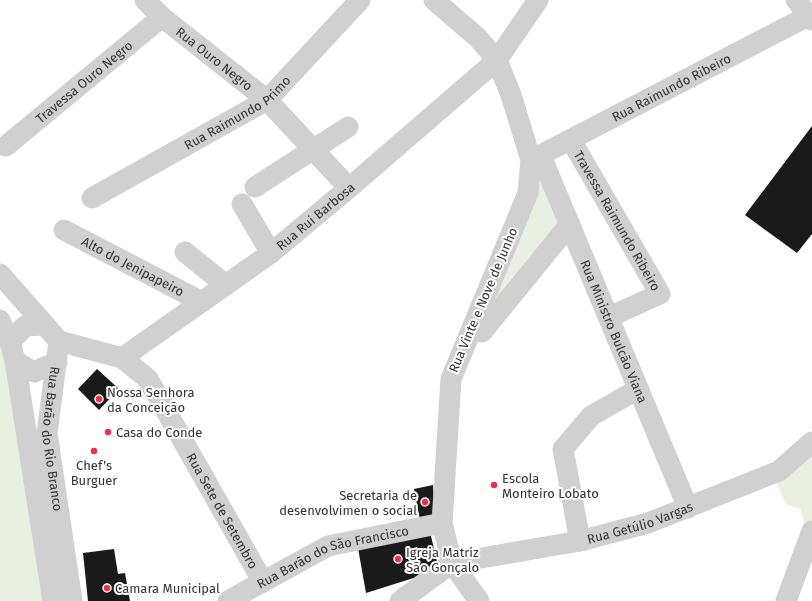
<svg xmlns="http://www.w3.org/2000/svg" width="812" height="601" font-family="'Fira Sans',sans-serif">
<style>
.green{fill:#eaf0e1}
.building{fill:#1a1a1a}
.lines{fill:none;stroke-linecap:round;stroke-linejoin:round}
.minor{stroke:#d0d0d0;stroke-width:21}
.poi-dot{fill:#ef304a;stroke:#fff;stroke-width:1.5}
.labels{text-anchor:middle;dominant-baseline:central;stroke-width:4;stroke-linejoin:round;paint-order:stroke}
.street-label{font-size:13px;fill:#333;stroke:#fff}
.poi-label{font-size:13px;fill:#333;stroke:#fff;text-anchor:start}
</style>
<rect width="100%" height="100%" fill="#fff"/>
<path class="green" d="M531 160 570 224 461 355Z
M0 339 2 344 44 601H0Z
M812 442V531L783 601 804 522 800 509 786 504 775 480Z"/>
<path class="building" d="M812 126V234L797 253 745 215Z
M97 369 119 389 99 410 78 389Z
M433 485 435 516 420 520 414 489Z
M430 532 439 570 366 593 358 548Z
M114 549 118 574 125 573 130 601H88L83 553Z"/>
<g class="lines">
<g class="minor">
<path id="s1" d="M145 0 162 17 267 100 349 188"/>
<path d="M434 0 478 38 497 60 511 95 531 160 528 193 451 379 442 523 452 563 479 601"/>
<path d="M796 0 812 20"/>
<path id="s2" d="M571 140 660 294 609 317"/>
<path id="s3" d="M6 146 162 17"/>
<path id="s4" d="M541 156 688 508"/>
<path id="s5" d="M531 160 812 14"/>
<path d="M255 187 348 127"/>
<path id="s6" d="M92 198 267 100 360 0"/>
<path d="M242 204 271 253"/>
<path id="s7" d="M64 230 202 302"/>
<path d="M185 252 226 285"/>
<path id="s8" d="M0 274 59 341 47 433 72 601"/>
<path d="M0 320 10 342 15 361 53 601"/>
<path d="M482 332 570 224"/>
<path id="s9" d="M59 341 122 358 148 379 263 582"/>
<path d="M10 342 25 326 45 325"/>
<path id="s10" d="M122 358 271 253 349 188 497 60 538 0"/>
<path d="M15 361 34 372 57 362"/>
<path d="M580 541 563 449 591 416 638 389"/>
<path id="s11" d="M228 601 328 546 442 523"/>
<path id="s12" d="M400 601 452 563 580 541 648 523 779 471 812 442"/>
<path d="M786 601 812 531"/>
</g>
</g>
<g class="poi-dot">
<circle cx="99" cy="399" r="4"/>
<circle cx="108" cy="432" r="4"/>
<circle cx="94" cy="451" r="4"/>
<circle cx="494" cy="485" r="4"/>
<circle cx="425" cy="502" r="4"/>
<circle cx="398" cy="559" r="4"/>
<circle cx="107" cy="588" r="4"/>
</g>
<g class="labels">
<g class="street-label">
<text stroke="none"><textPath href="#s1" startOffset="91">Rua Ouro Negro</textPath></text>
<text stroke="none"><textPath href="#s3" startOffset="101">Travessa Ouro Negro</textPath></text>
<text stroke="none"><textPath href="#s5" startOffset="158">Rua Raimundo Ribeiro</textPath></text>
<text stroke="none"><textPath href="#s6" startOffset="169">Rua Raimundo Primo</textPath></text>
<text stroke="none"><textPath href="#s10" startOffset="240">Rua Rui Barbosa</textPath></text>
<text stroke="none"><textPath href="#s2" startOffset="93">Travessa Raimundo Ribeiro</textPath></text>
<text stroke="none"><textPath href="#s7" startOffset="78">Alto do Jenipapeiro</textPath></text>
<text transform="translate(483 300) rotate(-67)">Rua Vinte e Nove de Junho</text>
<text stroke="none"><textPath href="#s4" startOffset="190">Rua Ministro Bulcão Viana</textPath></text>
<text stroke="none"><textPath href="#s8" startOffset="188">Rua Barão do Rio Branco</textPath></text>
<text stroke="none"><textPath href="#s9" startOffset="250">Rua Sete de Setembro</textPath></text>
<text stroke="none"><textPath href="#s12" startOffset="257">Rua Getúlio Vargas</textPath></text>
<text stroke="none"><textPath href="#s11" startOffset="115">Rua Barão do São Francisco</textPath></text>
</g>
<g class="poi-label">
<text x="107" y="392">Nossa Senhora<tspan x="107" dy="15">da Conceição</tspan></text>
<text x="116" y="432">Casa do Conde</text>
<text x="94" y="465" text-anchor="middle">Chef's<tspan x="94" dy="15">Burguer</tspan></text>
<text x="502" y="478">Escola<tspan x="502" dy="15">Monteiro Lobato</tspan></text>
<text x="417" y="495" text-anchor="end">Secretaria de<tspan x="417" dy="15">desenvolvimen o social</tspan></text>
<text x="406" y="552">Igreja Matriz<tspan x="406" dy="15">São Gonçalo</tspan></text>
<text x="115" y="588">Camara Municipal</text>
</g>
</g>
</svg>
